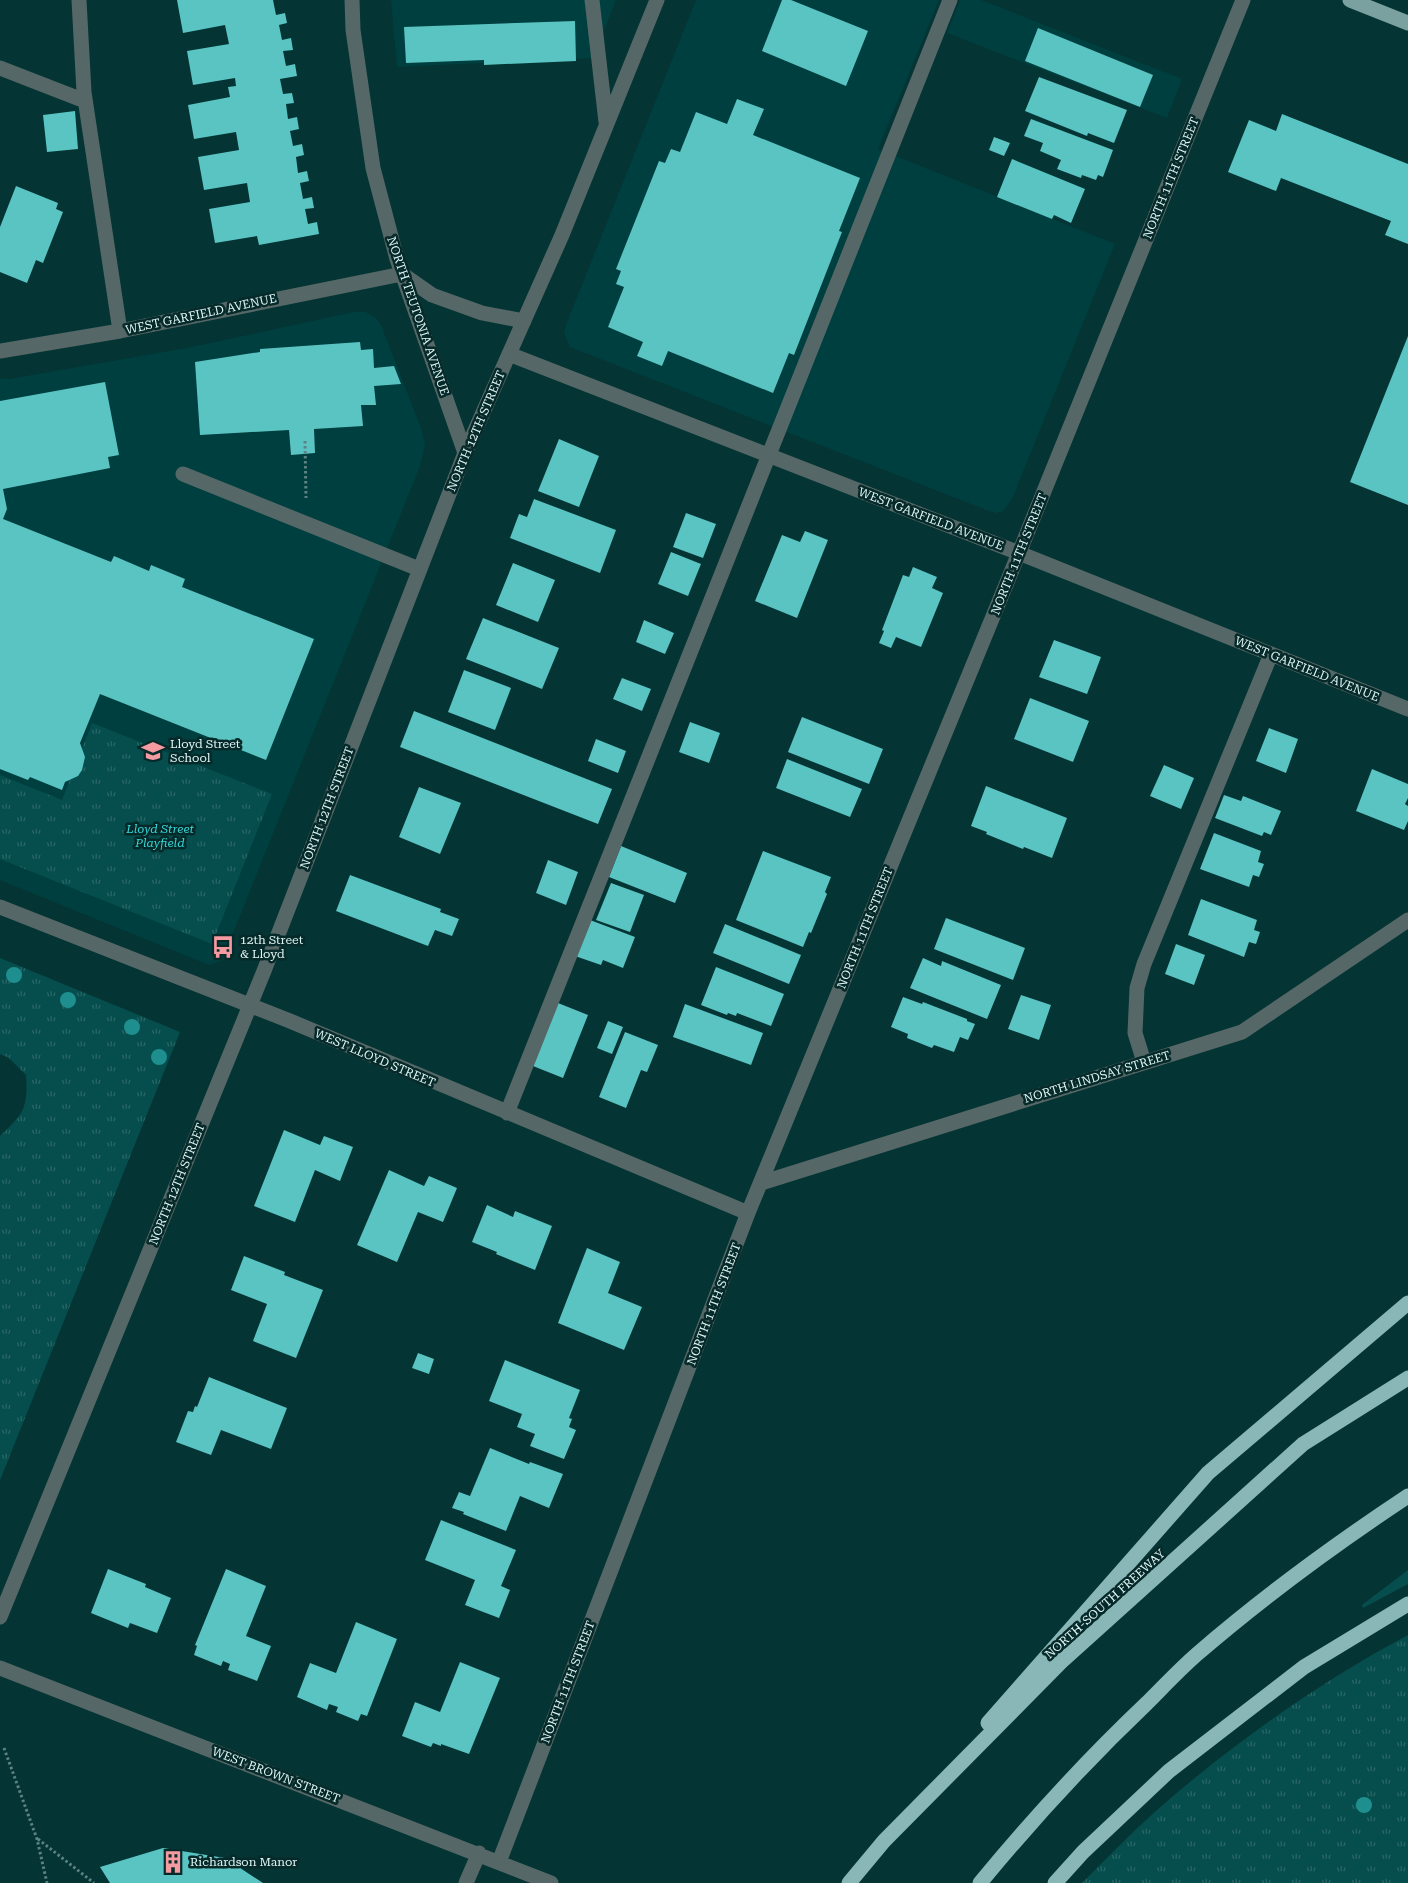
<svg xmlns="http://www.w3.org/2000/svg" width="1408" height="1883" font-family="'Roboto Serif',serif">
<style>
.built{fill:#003f3f}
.grass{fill:url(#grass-tufts)}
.building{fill:#5ac4c3}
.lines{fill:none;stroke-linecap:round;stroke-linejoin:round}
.path{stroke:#5c8282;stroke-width:3;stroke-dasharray:2.5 2.5;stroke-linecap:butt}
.minor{stroke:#556766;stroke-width:15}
.major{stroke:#7aa09f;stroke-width:15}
.highway{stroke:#89b6b6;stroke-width:15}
.tree{fill:#1e8e8e}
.labels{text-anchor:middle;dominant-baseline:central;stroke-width:5;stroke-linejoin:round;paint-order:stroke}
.street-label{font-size:12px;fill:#dff6f6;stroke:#062929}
.poi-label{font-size:12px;fill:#dff6f6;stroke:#062929;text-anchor:start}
.park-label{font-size:12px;font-style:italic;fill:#34d8d8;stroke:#062929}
</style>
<defs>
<pattern id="grass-tufts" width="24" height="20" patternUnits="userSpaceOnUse" patternTransform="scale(1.25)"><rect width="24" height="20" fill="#064d4d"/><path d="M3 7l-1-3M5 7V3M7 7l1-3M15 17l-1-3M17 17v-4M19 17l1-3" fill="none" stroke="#2a6767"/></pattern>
</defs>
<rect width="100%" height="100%" fill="#043434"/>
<path class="built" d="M391 0H616L593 58 397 67Z
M696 0H939L878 149 1115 244 1012 499 1003 511 996 513 989 511 570 347 564 333 566 325Z
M960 0H981L1182 79 1167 118 947 33Z
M354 312H365L375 317 381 325 421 428 425 445 420 466 224 956 220 961 209 965 0 880V378L9 379 187 348Z"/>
<path class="grass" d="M92 723 272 794 212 944 0 859V775L62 800Z
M0 958 180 1032 0 1480V1136C24 1114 28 1108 26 1075L9 1058 0 1054Z
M1408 1570V1584L1363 1608 1362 1605Z
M1408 1635V1883H1082C1106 1859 1130 1834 1156 1811 1232 1744 1318 1683 1408 1635Z"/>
<path class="building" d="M177 0H273L276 15 285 13 287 23 279 25 282 40 291 38 293 50 283 51 286 66 295 64 297 76 280 79 283 94 292 93 294 103 286 104 288 119 297 117 299 129 290 131 293 146 302 144 304 155 296 157 298 173 307 171 309 181 300 183 303 199 312 197 314 208 305 209 308 224 317 222 319 234 259 245 257 236 215 243 209 209 250 202 247 183 204 190 198 157 239 150 236 132 194 139 188 105 230 97 228 87 236 86 235 78 193 85 187 51 229 44 225 25 183 33Z
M782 0H791L868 31 846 86 762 51Z
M575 21 576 61 484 65V60L406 63 404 27Z
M1038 28 1153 75 1140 107 1025 61Z
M1039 77 1127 110 1114 143 1088 133 1087 136 1025 111Z
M737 99 764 109 753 135 860 178 839 231 842 232 794 355 789 353 773 393 668 351 662 366 637 356 643 342 608 327 624 287 616 284 621 271 616 269 659 161 665 163 671 149 680 152 696 112 727 124Z
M75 111 78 149 47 152 43 115Z
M1282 114 1408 164V244L1385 235 1391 221 1281 178 1276 191 1228 172 1249 120 1276 131Z
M1031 119 1113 150 1103 177 1098 175 1096 180 1082 175 1081 178 1057 169 1061 160 1040 151 1043 143 1024 136Z
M994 137 1010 143 1004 156 989 150Z
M1012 159 1085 189 1071 223 1054 215 1052 219 997 197Z
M16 186 58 203 56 209 63 212 43 263 36 260 27 283 0 272V227Z
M1408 336V505L1350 482Z
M360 342 361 350 373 349 374 368 394 366 401 384 374 386 376 405H361L363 426 314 429 315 453 291 455 289 430 200 435 195 362 260 352V349Z
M105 382 119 455 108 457 110 468 3 489 7 509 3 519 111 562 114 556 149 571 151 565 185 579 182 587 314 639 266 760 100 694 80 743 85 757 82 770 78 776 65 782 62 790 30 777 28 780 0 769V401Z
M559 439 599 456 579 507 538 491Z
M534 499 616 530 600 573 510 538 519 514 527 517Z
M686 513 716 524 703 558 673 547Z
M805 531 828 540 797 618 755 601 782 535 800 542Z
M671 552 701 564 688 596 658 584Z
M513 563 555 580 538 622 496 605Z
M913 567 937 577 932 588 943 593 921 647 896 637 891 648 879 643 884 631 882 630 903 575 909 577Z
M483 618 559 648 542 689 466 659Z
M644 620 674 633 665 654 636 642Z
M1054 640 1101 657 1087 694 1039 677Z
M464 670 511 688 495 730 448 712Z
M622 678 651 689 642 711 613 699Z
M1030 698 1089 721 1073 762 1014 739Z
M414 711 612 789 598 824 400 747Z
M802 717 883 749 869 784 788 752Z
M690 722 720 733 709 763 679 752Z
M1269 728 1298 739 1286 773 1256 761Z
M596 739 626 751 618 773 588 761Z
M787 759 862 789 850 817 776 788Z
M1164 765 1194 778 1181 809 1150 796Z
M1372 769 1408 784V798L1405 804 1408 806V821L1404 830 1356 811Z
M986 786 1067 818 1052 858 1024 847 1023 849 986 834 987 832 971 826Z
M419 787 461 803 440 854 399 837Z
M1224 795 1241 801 1243 796 1281 811 1271 835 1264 832 1262 836 1215 818Z
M1214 833 1261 851 1258 862 1264 864 1259 877 1253 875 1249 887 1200 869Z
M621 846 687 873 675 903 609 877Z
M763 851 831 877 825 892 827 894 811 933 809 932 803 947 736 920Z
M548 860 578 872 566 905 536 893Z
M350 875 441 909 440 912 459 919 452 936 435 930 428 946 336 911Z
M611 883 644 895 630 932 596 920Z
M1201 899 1257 920 1254 930 1260 932 1256 944 1249 942 1244 957 1188 935Z
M946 918 1025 948 1013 980 934 949Z
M590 920 635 937 623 968 603 960 601 965 575 956Z
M725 924 801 955 789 984 713 953Z
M1176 944 1205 955 1194 985 1165 974Z
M923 958 941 966 942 961 1001 985 987 1019 910 988Z
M716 967 784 994 771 1026 737 1013 736 1016 728 1013 727 1015 701 1005Z
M1021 995 1051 1005 1039 1040 1008 1029Z
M903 997 922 1004 923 1002 967 1019V1021L975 1024 968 1040 960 1037 954 1052 934 1045 932 1048 907 1038 908 1034 891 1027Z
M558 1003 588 1015 563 1078 533 1066Z
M685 1004 763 1033 751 1065 673 1037Z
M608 1021 623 1027 612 1054 597 1048Z
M625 1032 658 1045 647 1072 641 1070 626 1108 599 1097Z
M284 1130 320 1145 324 1136 353 1147 340 1181 315 1170 295 1222 254 1206Z
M389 1170 424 1186 429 1176 457 1188 443 1222 418 1212 397 1262 357 1245Z
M487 1205 513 1217 515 1211 552 1226 535 1270 496 1254 497 1252 472 1242Z
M587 1248 620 1262 608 1293 642 1307 624 1350 558 1323Z
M244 1256 285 1272 284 1275 323 1290 296 1358 253 1341 267 1304 231 1290Z
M418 1353 434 1359 429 1374 412 1368Z
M505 1360 580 1390 569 1418 572 1419 569 1427 576 1430 564 1459 530 1446 535 1434 517 1427 522 1414 489 1401Z
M209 1377 287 1408 271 1449 221 1430 211 1455 176 1442 188 1411 193 1412 195 1406 197 1407Z
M490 1448 529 1464 530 1462 563 1474 549 1508 520 1496 506 1531 463 1514 464 1512 452 1508 459 1492 470 1496Z
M441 1520 516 1550 501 1586 510 1590 499 1618 465 1605 475 1580 425 1560Z
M108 1569 146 1584 145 1587 171 1598 157 1633 130 1623 128 1628 91 1613Z
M226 1569 266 1586 246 1636 271 1646 257 1681 228 1670 230 1664 223 1661 221 1666 194 1655 197 1646 195 1645Z
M356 1622 397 1639 367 1716 361 1714 358 1721 336 1712 338 1707 329 1704 327 1710 297 1697 310 1663 336 1673Z
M460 1662 500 1678 469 1754 441 1744V1746L433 1743 431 1747 402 1736 415 1702 440 1712Z
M163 1848 225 1858 263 1883H110L100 1867Z"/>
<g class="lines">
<path class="path" d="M305 441 306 498
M4 1748 37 1839 47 1883
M38 1839 94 1883"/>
<path class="minor" d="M79 0 84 92 120 331
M352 0 353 30 373 168 397 259 465 453
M592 0 606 122
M0 68 85 101
M402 274 432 295 482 313 524 321
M0 351 120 331 402 274
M509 354 1019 553 1408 709
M183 474 419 569
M0 907 290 1021 748 1213
M1144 1062 1135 1033 1137 988 1144 964 1271 654
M507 1113 950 0
M761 1183 1242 1032 1408 920
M0 1617 264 971 465 453 562 235 657 0
M0 1668 551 1883
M499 1862 748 1213 1019 553 1243 0
M466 1883 479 1853"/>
<path class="major" d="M1350 0 1408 23"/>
<path class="highway" d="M988 1723 1208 1473 1408 1303
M849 1883 884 1841 1061 1662 1303 1444 1408 1378
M980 1883C1032 1820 1088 1759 1147 1703 1163 1687 1179 1670 1196 1655 1263 1597 1334 1545 1408 1496
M1055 1883 1083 1852 1169 1771 1304 1667 1408 1604"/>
</g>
<g class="tree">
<circle cx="14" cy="975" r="8"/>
<circle cx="68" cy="1000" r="8"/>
<circle cx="132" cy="1027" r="8"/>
<circle cx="159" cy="1057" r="8"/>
<circle cx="1364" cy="1805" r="8"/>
</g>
<defs>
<symbol id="school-bare" viewBox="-9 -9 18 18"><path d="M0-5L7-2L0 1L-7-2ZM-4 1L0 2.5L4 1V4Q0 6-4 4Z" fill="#f49aa1" stroke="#062929" stroke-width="2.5" paint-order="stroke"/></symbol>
<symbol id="bus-bare" viewBox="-9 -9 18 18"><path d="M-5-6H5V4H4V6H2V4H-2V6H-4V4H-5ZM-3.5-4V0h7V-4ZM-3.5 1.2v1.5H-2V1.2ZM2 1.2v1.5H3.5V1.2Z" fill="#f49aa1" stroke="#062929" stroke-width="2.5" paint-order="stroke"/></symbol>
<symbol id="building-bare" viewBox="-9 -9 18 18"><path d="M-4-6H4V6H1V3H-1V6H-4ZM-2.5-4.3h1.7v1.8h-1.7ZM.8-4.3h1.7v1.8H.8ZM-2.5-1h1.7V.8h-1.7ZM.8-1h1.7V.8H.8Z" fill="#f49aa1" stroke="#062929" stroke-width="2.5" paint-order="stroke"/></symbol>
</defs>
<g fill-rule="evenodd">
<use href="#school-bare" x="137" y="735" width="32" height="32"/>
<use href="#bus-bare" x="207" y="931" width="32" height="32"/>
<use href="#building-bare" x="157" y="1846" width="32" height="32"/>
</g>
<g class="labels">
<g class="street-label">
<text transform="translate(1171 178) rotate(-68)">NORTH 11TH STREET</text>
<text transform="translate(201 314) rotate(-12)">WEST GARFIELD AVENUE</text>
<text transform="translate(418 316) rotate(71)">NORTH TEUTONIA AVENUE</text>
<text transform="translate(476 431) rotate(-67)">NORTH 12TH STREET</text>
<text transform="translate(931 519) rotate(21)">WEST GARFIELD AVENUE</text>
<text transform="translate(1019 554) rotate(-68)">NORTH 11TH STREET</text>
<text transform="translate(1307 669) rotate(22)">WEST GARFIELD AVENUE</text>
<text transform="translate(327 808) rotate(-69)">NORTH 12TH STREET</text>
<text transform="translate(865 928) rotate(-68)">NORTH 11TH STREET</text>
<text transform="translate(375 1058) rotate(23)">WEST LLOYD STREET</text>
<text transform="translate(1097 1077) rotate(-17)">NORTH LINDSAY STREET</text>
<text transform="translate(177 1184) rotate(-68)">NORTH 12TH STREET</text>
<text transform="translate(714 1304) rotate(-69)">NORTH 11TH STREET</text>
<text transform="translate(1105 1604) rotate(-42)">NORTH-SOUTH FREEWAY</text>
<text transform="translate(568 1682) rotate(-69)">NORTH 11TH STREET</text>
<text transform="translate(276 1775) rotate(21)">WEST BROWN STREET</text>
</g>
<g class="poi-label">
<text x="170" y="744">Lloyd Street<tspan x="170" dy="14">School</tspan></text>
<text x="240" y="940">12th Street<tspan x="240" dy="14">&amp; Lloyd</tspan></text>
<text x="190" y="1862">Richardson Manor</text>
</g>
<g class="park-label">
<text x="160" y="829">Lloyd Street<tspan x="160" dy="14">Playfield</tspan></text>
</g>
</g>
</svg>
